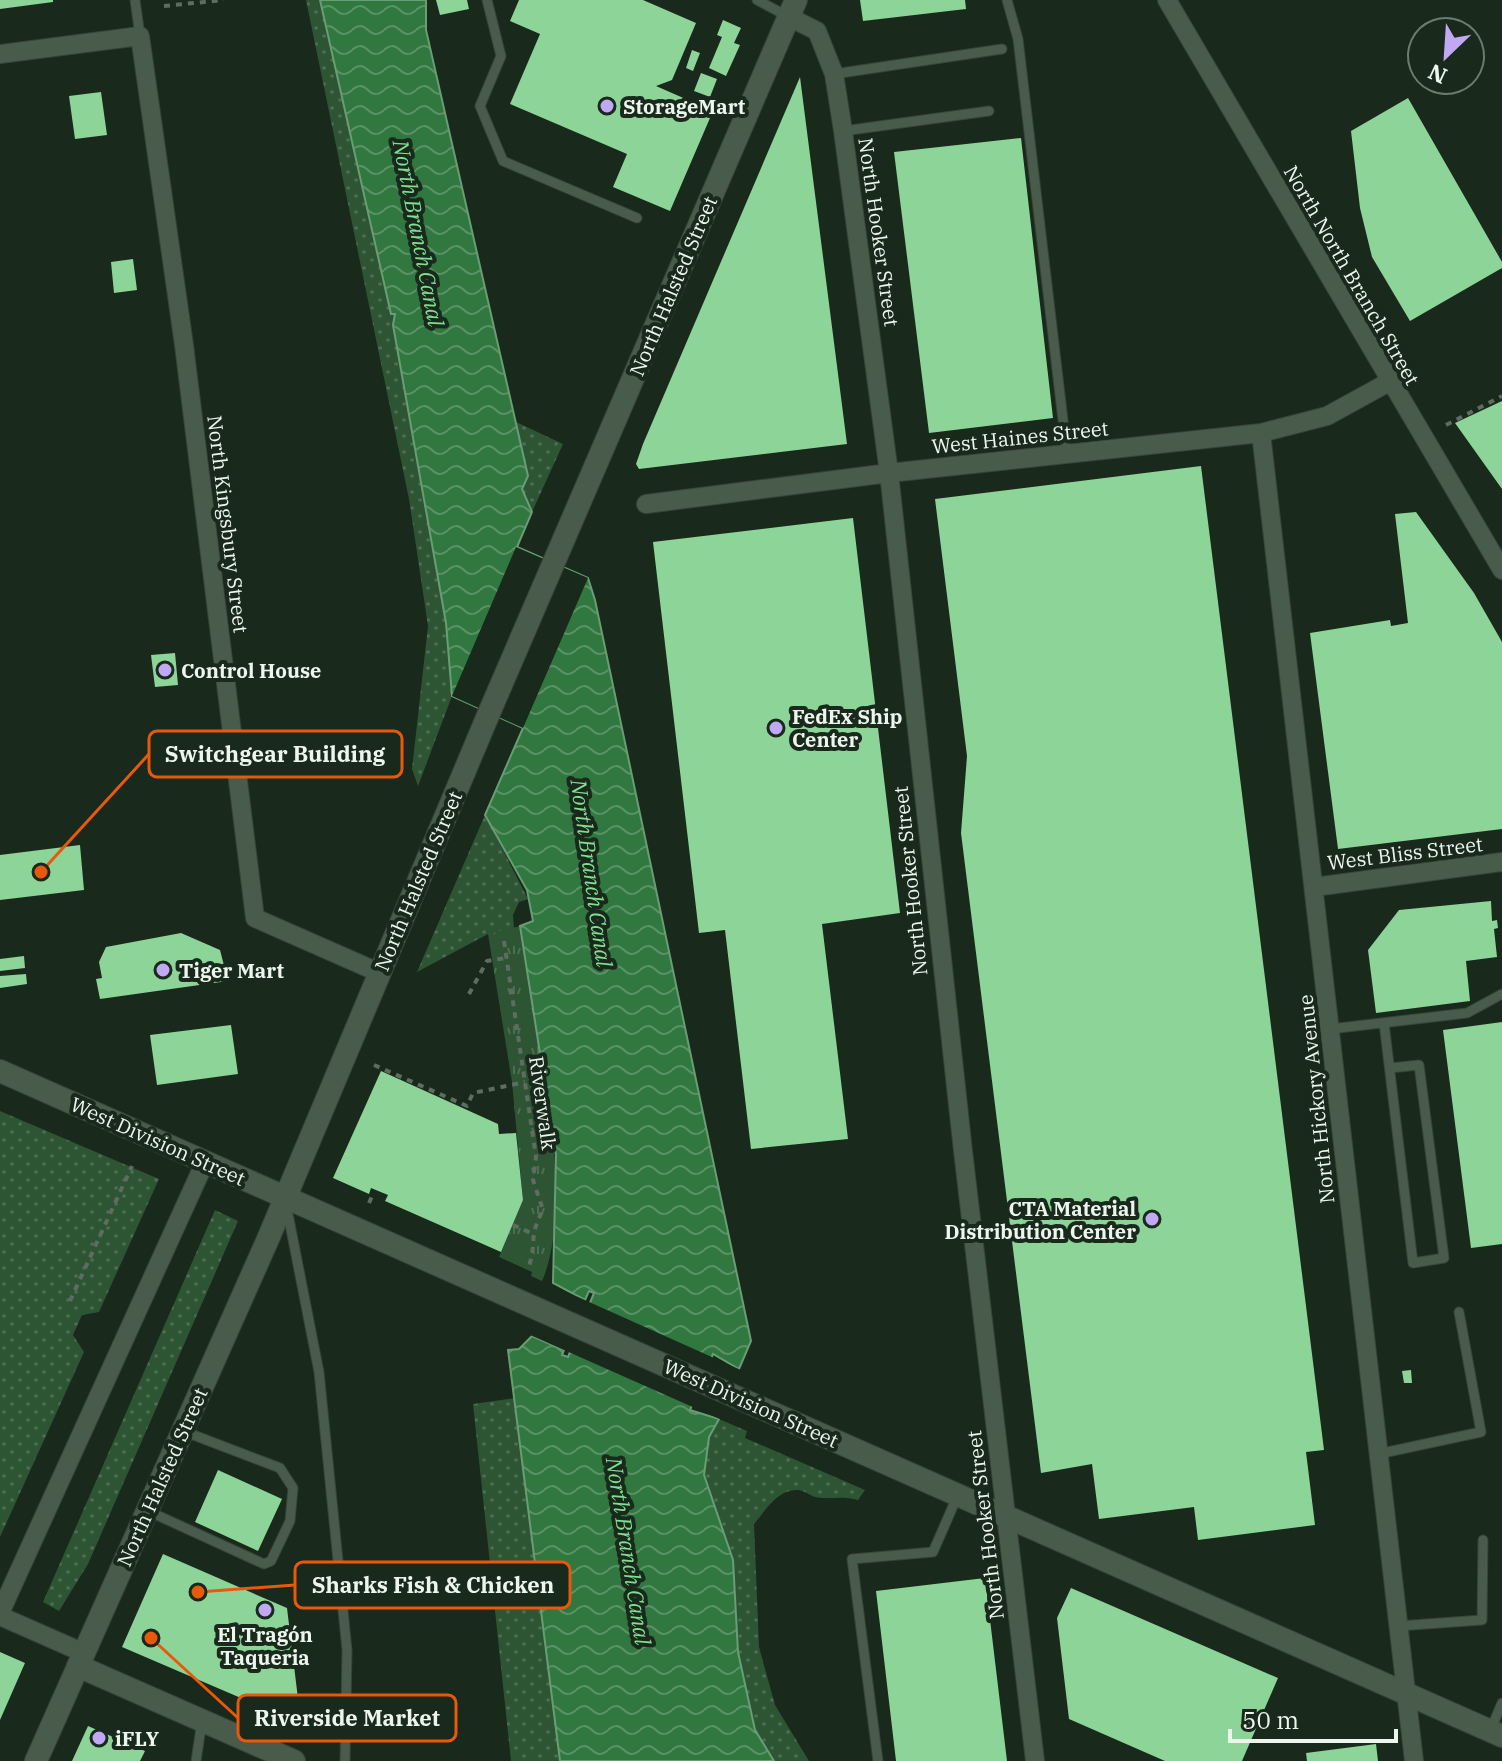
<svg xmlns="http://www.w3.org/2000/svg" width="1502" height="1761" font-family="'IBM Plex Serif',serif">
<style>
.grass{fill:url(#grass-dots)}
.park{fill:url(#park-tufts)}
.water{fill:url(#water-waves);stroke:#699d74;stroke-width:2}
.pier{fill:#19291b}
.building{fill:#8dd498}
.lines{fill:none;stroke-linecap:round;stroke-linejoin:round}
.service-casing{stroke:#374439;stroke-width:11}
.minor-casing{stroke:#374439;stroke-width:20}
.tertiary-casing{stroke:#374439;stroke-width:24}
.secondary-casing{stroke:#374439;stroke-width:24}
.path{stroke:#5f6d60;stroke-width:4;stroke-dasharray:6 6;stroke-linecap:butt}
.service{stroke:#495b4b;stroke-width:9}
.minor{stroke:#495b4b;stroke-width:18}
.tertiary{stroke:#495b4b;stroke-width:22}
.secondary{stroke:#495b4b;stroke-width:22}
.poi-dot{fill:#c0a8f3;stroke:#19291b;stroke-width:3}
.labels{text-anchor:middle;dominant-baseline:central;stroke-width:8;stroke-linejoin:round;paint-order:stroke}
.poi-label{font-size:20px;font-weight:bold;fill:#ecf6ed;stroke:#19291b;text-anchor:start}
.street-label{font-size:20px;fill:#ecf6ed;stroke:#19291b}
.water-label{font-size:22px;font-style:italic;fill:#81df92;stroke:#19291b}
.leader{fill:none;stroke:#e8590c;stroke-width:3}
.callout-dot{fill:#e8590c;stroke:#19291b;stroke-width:3}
.callout{fill:#19291b;stroke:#e8590c;stroke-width:3}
.callout-label{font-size:22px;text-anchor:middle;font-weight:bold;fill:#ecf6ed}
</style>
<defs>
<pattern id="grass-dots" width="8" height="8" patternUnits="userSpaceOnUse" patternTransform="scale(2)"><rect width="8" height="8" fill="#2d5534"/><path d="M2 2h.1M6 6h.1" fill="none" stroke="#4c6e52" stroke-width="1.8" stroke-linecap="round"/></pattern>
<pattern id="park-tufts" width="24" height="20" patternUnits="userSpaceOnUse" patternTransform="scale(2)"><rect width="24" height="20" fill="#2d5534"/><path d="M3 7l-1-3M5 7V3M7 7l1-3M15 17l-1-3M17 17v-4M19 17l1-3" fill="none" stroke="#4c6e52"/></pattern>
<pattern id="water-waves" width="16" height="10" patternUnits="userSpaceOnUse" patternTransform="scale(2)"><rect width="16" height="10" fill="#317740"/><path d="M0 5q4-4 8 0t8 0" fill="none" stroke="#599265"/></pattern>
</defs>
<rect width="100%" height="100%" fill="#19291b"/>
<path class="grass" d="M306 0H320L391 314H395L394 326 446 623 452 696 418 786 412 769 428 626 409 499Z
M514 421 563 444 532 512 522 489 528 476Z
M485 815 528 899 519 902 513 915 514 928 488 934 417 972Z
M0 1111 159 1179 99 1312 82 1315 73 1335 84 1352 0 1537Z
M215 1210 238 1221 88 1564 59 1611 43 1602Z
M515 1398 560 1761H511L473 1404Z
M719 1419 747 1431 745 1438 865 1490 858 1500C841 1495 829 1500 815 1497 809 1495 804 1490 797 1490 777 1490 766 1510 754 1524L759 1647 775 1705 809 1761H774L755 1730 738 1652 733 1560 704 1475 709 1437Z"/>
<path class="park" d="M520 926C534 1017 578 1199 542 1281L531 1276 532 1272 499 1257 523 1200 512 1082 488 934Z"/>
<path class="water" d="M320 0H426V30L528 476 522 489 532 512 517 547 588 578 595 600 751 1341 739 1369 713 1354 690 1410 719 1419 709 1437 704 1475 733 1560 738 1652 755 1730 774 1761H560L508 1350 519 1349 532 1336 564 1350 562 1355 568 1357 594 1293 589 1291 585 1300 553 1283 556 1155 520 926 533 921 527 890 485 815 523 728 452 696 446 623 393 325 395 314H391Z"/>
<path class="pier" d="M516 547 588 578 523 728 452 696Z
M549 1284 743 1371 737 1373 716 1359 696 1407 720 1415 722 1420 528 1334 533 1332 567 1348 585 1304Z"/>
<path class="building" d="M0 0H53V2L0 9Z
M436 0H467L469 9 440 15Z
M519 0H643L696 23 672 80 656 86 713 111 670 211 613 187 627 154 510 104 540 34 510 21Z
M860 0H965L966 9 863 21Z
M723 20 741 28 734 43 740 45 726 76 709 68 722 37 717 35Z
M692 50 700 53 693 71 686 68Z
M701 73 717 79 710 97 694 91Z
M800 77 847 444 639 469 636 464 643 444Z
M101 92 107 135 75 139 69 96Z
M1408 98 1502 262V268L1410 321 1372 257 1360 208 1351 131Z
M1021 138 1053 418 929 433 894 152Z
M133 259 137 290 114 293 111 262Z
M1502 401V489L1455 423Z
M1201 466 1324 1450 1306 1452 1315 1525 1198 1540 1194 1507 1099 1519 1092 1464 1041 1473 961 833 967 756 935 499Z
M1416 512 1474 593 1502 642V829L1338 849 1310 633 1390 620 1391 626 1408 623 1395 514Z
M853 518 900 913 822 924 848 1139 751 1149 725 930 699 933 653 542Z
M175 653 178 685 155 687 151 655Z
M80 845 84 890 0 900V855Z
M1491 901 1492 921 1497 920 1498 928 1494 929 1497 957 1466 961 1470 1001 1376 1013 1368 950 1399 910Z
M181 933 220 950 228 981 100 999 96 979 102 978 99 962 106 947Z
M24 956 25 968 0 971V959Z
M26 974 27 984 0 988V976Z
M1502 1022V1244L1471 1248 1443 1030Z
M231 1025 238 1074 157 1085 150 1035Z
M381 1071 498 1124 499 1134 516 1133 523 1200 501 1252 385 1201 388 1195 371 1188 369 1194 333 1178Z
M1411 1370 1412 1383H1404L1402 1371Z
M218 1470 282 1499 258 1551 195 1522Z
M163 1554 287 1608 299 1707H262L122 1647Z
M985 1578 1007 1761H896L876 1591Z
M1071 1588 1278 1678 1242 1761H1165L1069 1719 1057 1618Z
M0 1652 25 1663 0 1720Z
M88 1726 145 1751 140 1761H72Z
M1376 1744 1378 1761H1307L1306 1753Z"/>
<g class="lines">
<defs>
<path id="service" d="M135 0 140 36
M487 0 501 56 480 106 503 161 637 218
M757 0 789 17
M1007 0 1018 39 1067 454
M834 74 1002 49
M843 131 989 111
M1384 1023 1413 1263 1444 1258 1419 1065 1390 1068
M1330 1029 1467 1013 1502 994
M287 1209 319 1372 347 1650 345 1761
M1378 1454 1481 1432 1459 1312
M148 1511 264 1564 271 1561 290 1521 293 1488 280 1468 183 1431
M1398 1626 1482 1620 1483 1540
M1491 1729 1502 1703
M196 1761 202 1721
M878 1761 852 1559 933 1552 957 1497"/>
<path id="minor" d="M1167 0 1502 570
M789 17 817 31 834 74 843 131 889 473 963 1151 1035 1761
M0 54 140 36 184 345 255 918 380 973
M1261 433 1414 1761
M646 504 889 473 1261 433 1327 416 1389 382
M1314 887 1502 862
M0 1613 205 1162
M0 1616 84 1653"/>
<path id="tertiary" d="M78 1666 294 1761"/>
<path id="secondary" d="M0 1071 1502 1736
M36 1761 268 1239 489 713 796 0"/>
</defs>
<use href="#service" class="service-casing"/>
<use href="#minor" class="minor-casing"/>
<use href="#tertiary" class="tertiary-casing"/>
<use href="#secondary" class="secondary-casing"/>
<path class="path" d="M164 6 224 0
M1446 425 1502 396
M504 941 536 1157 533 1180 543 1210C528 1238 537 1242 529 1266
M469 994 487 961 506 958
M374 1065 467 1106 473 1093 525 1082
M369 1203 373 1194
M513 1225 531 1233
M70 1301 132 1166"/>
<use href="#service" class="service"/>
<use href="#minor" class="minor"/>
<use href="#tertiary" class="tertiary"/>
<use href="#secondary" class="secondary"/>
</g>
<g class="poi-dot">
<circle cx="607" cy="106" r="8"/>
<circle cx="165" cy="670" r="8"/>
<circle cx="776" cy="728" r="8"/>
<circle cx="163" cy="970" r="8"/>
<circle cx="1152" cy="1219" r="8"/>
<circle cx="265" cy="1610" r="8"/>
<circle cx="99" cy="1738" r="8"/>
</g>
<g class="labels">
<g class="poi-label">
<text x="623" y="106">StorageMart</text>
<text x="181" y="670">Control House</text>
<text x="792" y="716">FedEx Ship<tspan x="792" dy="23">Center</tspan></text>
<text x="179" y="970">Tiger Mart</text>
<text x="1136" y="1208" text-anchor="end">CTA Material<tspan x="1136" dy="23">Distribution Center</tspan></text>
<text x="265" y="1634" text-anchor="middle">El Tragón<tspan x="265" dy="23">Taqueria</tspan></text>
<text x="115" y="1738">iFLY</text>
</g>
<g class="street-label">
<text transform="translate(879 232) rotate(82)">North Hooker Street</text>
<text transform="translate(1352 275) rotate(60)">North North Branch Street</text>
<text transform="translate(673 286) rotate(-67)">North Halsted Street</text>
<text transform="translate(1020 437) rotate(-6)">West Haines Street</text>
<text transform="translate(228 524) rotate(83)">North Kingsbury Street</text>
<text transform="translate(1405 853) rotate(-7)">West Bliss Street</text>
<text transform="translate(418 881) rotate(-67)">North Halsted Street</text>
<text transform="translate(910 881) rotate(-96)">North Hooker Street</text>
<text transform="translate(1316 1099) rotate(-96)">North Hickory Avenue</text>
<text transform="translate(543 1103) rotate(82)">Riverwalk</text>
<text transform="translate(158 1141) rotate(24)">West Division Street</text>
<text transform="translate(751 1403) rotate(24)">West Division Street</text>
<text transform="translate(162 1477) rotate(-66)">North Halsted Street</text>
<text transform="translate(985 1525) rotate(-97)">North Hooker Street</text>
</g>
<g class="water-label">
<text transform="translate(419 233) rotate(79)">North Branch Canal</text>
<text transform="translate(592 873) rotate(82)">North Branch Canal</text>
<text transform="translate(629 1551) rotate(81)">North Branch Canal</text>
</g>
</g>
<path class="leader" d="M41 872L149 754M198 1592L295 1585M151 1638L238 1718"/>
<g class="callout-dot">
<circle cx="41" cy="872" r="8"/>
<circle cx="198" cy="1592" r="8"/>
<circle cx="151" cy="1638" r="8"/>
</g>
<g class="callout">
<rect x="149" y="731" width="253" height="46" rx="8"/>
<rect x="295" y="1562" width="275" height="46" rx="8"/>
<rect x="238" y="1695" width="218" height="46" rx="8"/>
</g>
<g class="callout-label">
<text x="275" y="762">Switchgear Building</text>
<text x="433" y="1593">Sharks Fish &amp; Chicken</text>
<text x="347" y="1726">Riverside Market</text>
</g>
<g transform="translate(1446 56) rotate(205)"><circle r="38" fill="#19291b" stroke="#6d7b6f" stroke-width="2"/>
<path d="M0-6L14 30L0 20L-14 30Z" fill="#c0a8f3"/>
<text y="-12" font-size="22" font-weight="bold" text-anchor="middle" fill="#ecf6ed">N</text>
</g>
<path d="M1230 1729v12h166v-12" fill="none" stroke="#ecf6ed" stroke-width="4"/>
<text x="1242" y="1729" font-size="24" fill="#ecf6ed" stroke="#19291b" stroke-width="6" paint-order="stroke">50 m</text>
</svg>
